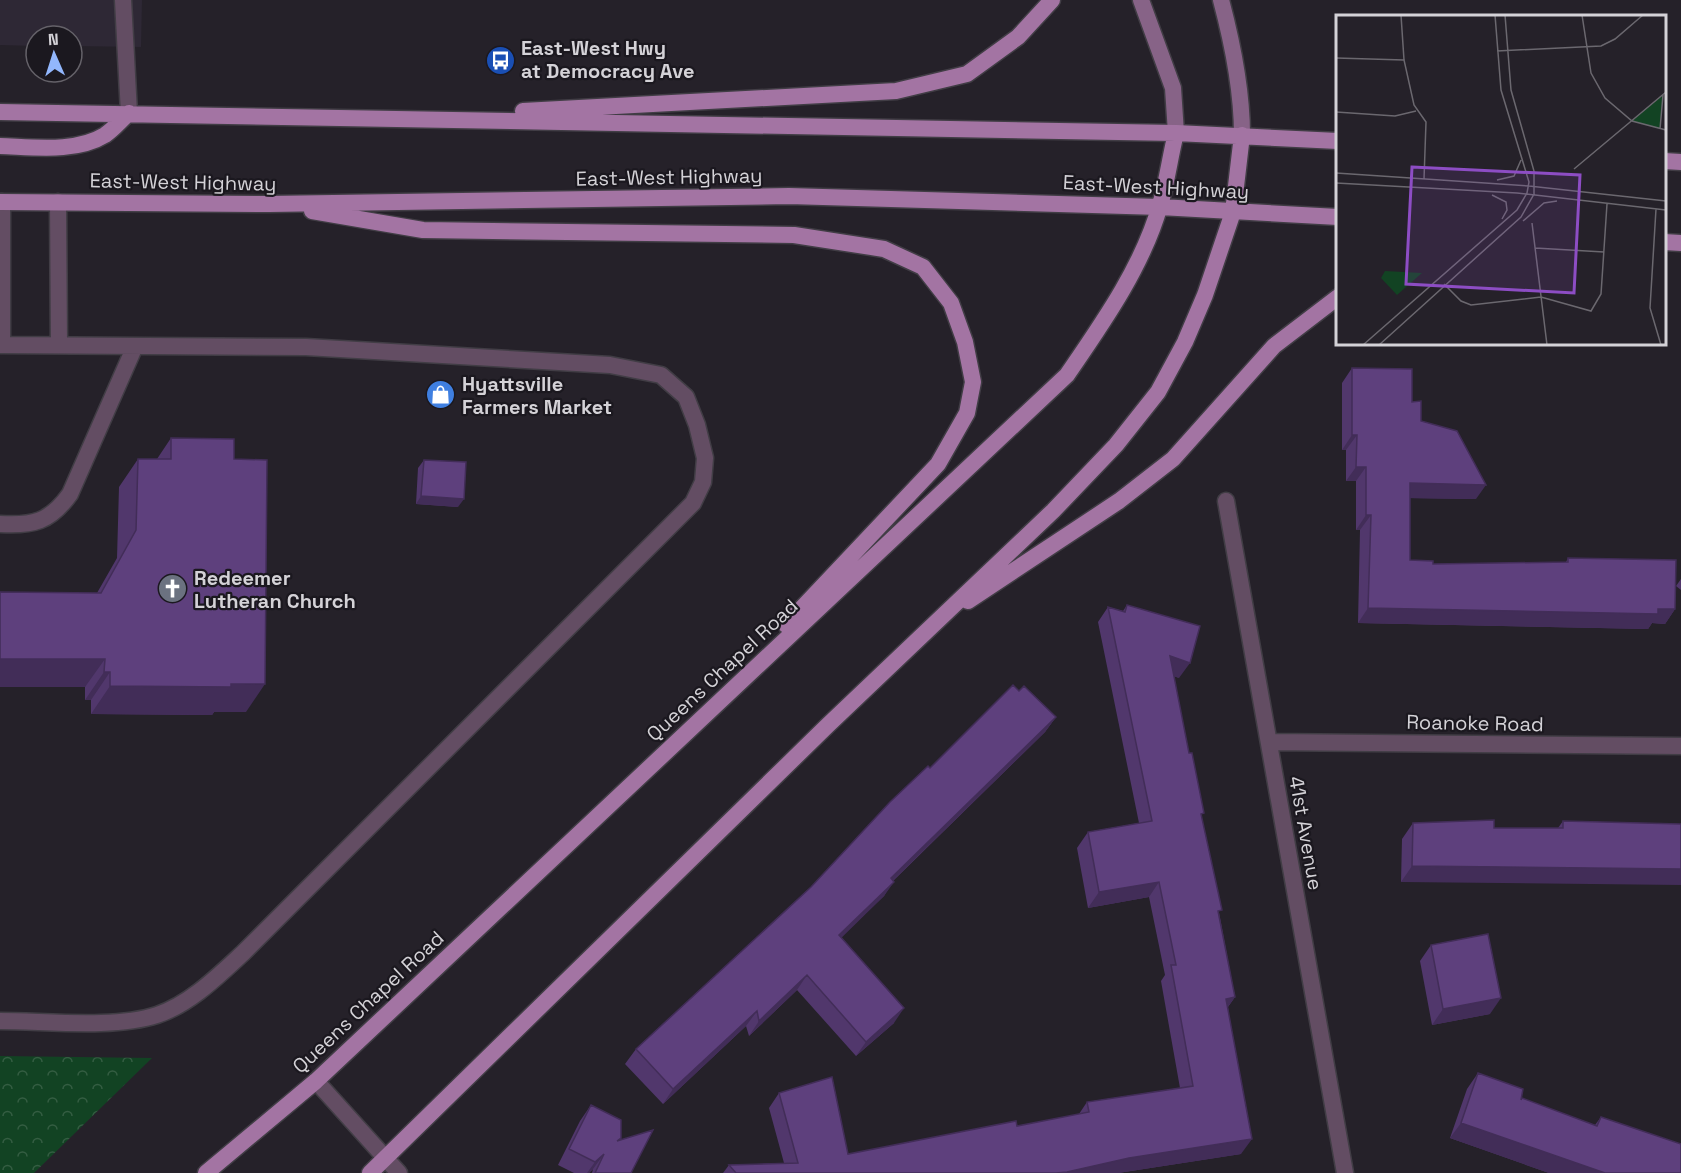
<svg xmlns="http://www.w3.org/2000/svg" width="1681" height="1173" font-family="'Space Grotesk',sans-serif">
<style>
.built{fill:#2e2835}
.park{fill:url(#park-crowns)}
.lines{fill:none;stroke-linecap:round;stroke-linejoin:round}
.service-casing{stroke:#413d45;stroke-width:19}
.minor-casing{stroke:#413d45;stroke-width:19}
.secondary-casing{stroke:#413d45;stroke-width:19}
.primary-casing{stroke:#413d45;stroke-width:19}
.service{stroke:#634d63;stroke-width:16}
.minor{stroke:#634d63;stroke-width:16}
.secondary{stroke:#876387;stroke-width:16}
.primary{stroke:#a374a3;stroke-width:16}
.wall{fill:#51376c}
.shaded-wall{fill:#422d58}
.building{fill:#5e407d;stroke:#422d58;stroke-width:1.5}
.labels{text-anchor:middle;dominant-baseline:central;stroke-width:4.5;stroke-linejoin:round;paint-order:stroke}
.poi-label{font-size:20px;font-weight:bold;fill:#d4d2d7;stroke:#1b181f;text-anchor:start}
.street-label{font-size:20px;fill:#d4d2d7;stroke:#1b181f}
.inset-road{fill:none;stroke:#6b686f;stroke-width:1.5}
.view{fill:#8d4dc4;fill-opacity:0.15;stroke:#8d4dc4;stroke-width:3}
.inset-edge{fill:none;stroke:#d4d2d7;stroke-width:3}
</style>
<defs>
<pattern id="park-crowns" width="20" height="18" patternUnits="userSpaceOnUse" patternTransform="scale(1.5)"><rect width="20" height="18" fill="#124323"/><path d="M2 6a3 3 0 1 1 6 0M12 15a3 3 0 1 1 6 0" fill="none" stroke="#345d42"/></pattern>
</defs>
<rect width="100%" height="100%" fill="#252129"/>
<path class="built" d="M0 0H142L141 47 72 46V36H36V46L0 45Z"/>
<path class="park" d="M0 1056 152 1058 34 1173H0Z"/>
<g class="lines">
<defs>
<path id="service" d="M2 202V345
M58 202 59 345
M0 345 306 347 610 365 661 375 686 397 697 425 705 458 703 482 693 503 243 953C218 976 190 1004 157 1015 114 1029 46 1021 0 1021
M0 524C33 526 50 522 70 494L135 346"/>
<path id="minor" d="M123 0 129 113
M1226 501 1345 1173
M1269 742 1681 746
M316 1081 399 1173"/>
<path id="secondary" d="M1141 0 1173 88 1176 133
M1221 0C1233 45 1242 89 1242 135"/>
<path id="primary" d="M523 111 896 91 967 74 1018 37 1052 0
M0 112 1176 133 1338 141
M0 146C33 147 76 153 105 135 114 129 121 120 129 113
M1664 161 1681 162
M0 202 269 204 789 196 1160 207 1338 217
M312 211 423 230 794 235 884 249 923 267 951 303 965 342 973 382 967 413 938 464 786 625
M1664 242 1681 243
M968 601 1119 501 1173 459 1274 346 1338 297
M206 1173 316 1081 1067 375C1102 324 1143 266 1160 205 1167 182 1170 157 1176 133
M370 1173 828 725 1053 511 1116 445 1158 392 1185 342 1205 295 1233 212 1242 135"/>
</defs>
<use href="#service" class="service-casing"/>
<use href="#minor" class="minor-casing"/>
<use href="#secondary" class="secondary-casing"/>
<use href="#primary" class="primary-casing"/>
<use href="#service" class="service"/>
<use href="#minor" class="minor"/>
<use href="#secondary" class="secondary"/>
<use href="#primary" class="primary"/>
</g>
<path class="wall" d="M1352 368 1412 402 1421 421 1476 499 1410 498V560L1433 564 1566 562 1568 558 1675 609 1665 624 1652 623 1648 629 1358 623 1360 530H1356V481H1346V450H1342V383Z
M171 438 234 459 246 712H214L212 715 91 714V700H85V687L97 593 117 558 119 487 138 459H157Z
M424 460 458 507 416 504 418 468Z
M1681 579V590L1676 586Z
M1127 605 1179 678 1174 676 1201 818 1235 997 1228 1007 1241 1154 1118 1173H723L729 1165 784 1163 769 1108 779 1093 848 1154 1017 1126 1079 1114 1087 1102 1180 1088 1161 981 1165 975 1149 897 1088 908 1077 848 1088 832 1139 823 1098 622 1108 607 1123 611Z
M1019 691 1056 717 1045 732 893 881 884 896 841 937 894 1023 856 1056 797 990 749 1036 746 1026 663 1104 625 1064 636 1049 811 887 930 768Z
M1563 821 1681 824 1401 882 1402 839 1413 823 1494 828H1558Z
M1431 945 1490 1014 1432 1025 1420 961Z
M1478 1073 1521 1098 1595 1125 1601 1117 1681 1173H1549L1450 1138 1467 1089Z
M591 1105 621 1138 619 1141 631 1173H592L593 1169 589 1173H574L558 1165 580 1121Z"/>
<path class="shaded-wall" d="M1352 435H1357L1346 450H1342Z
M1356 467H1366L1356 481H1346Z
M1410 483 1486 485 1476 499 1399 498Z
M421 496 464 499 458 507 416 504Z
M1366 515H1371L1360 530H1356Z
M1368 608 1658 609H1675L1665 624 1652 623 1648 629 1358 623Z
M1170 656 1190 663 1179 678 1159 671Z
M0 659H105L85 687H0Z
M104 672H110L91 700H85Z
M265 684 246 712H214L212 715 91 714 110 686Z
M1056 717 1045 732 880 893 891 878Z
M1412 866 1681 869V885L1401 882Z
M894 882 884 896 829 950 839 935Z
M1159 882 1149 897 1088 908 1099 892Z
M807 975 797 990 749 1036 759 1021Z
M1235 997 1224 1012 1226 999Z
M1501 998 1490 1014 1432 1025 1443 1009Z
M904 1008 894 1023 856 1056 866 1042Z
M757 1011 746 1026 663 1104 673 1089Z
M1461 1123 1605 1173H1549L1450 1138Z
M1252 1139 1241 1154 1118 1173H1056L1129 1158Z
M604 1154 593 1169 589 1173H587L595 1162Z"/>
<path class="building" d="M1352 368 1412 369V402L1421 401V421L1457 431 1486 485 1410 483V560L1433 561V564L1568 562V558L1676 560 1675 609H1658V614L1368 608 1371 515H1366V467H1356L1357 435H1352Z
M171 438 234 439V459L267 460 265 684H231V687L110 686V672H104L105 659H0V592L101 593 136 530 138 459H171Z
M424 460 466 462 464 499 421 496Z
M1127 605 1200 626 1190 663 1170 656 1189 753H1192L1204 813 1201 814 1222 910 1218 911 1235 997 1226 999 1252 1139 1129 1158 1067 1172 1056 1173H736L729 1165 798 1163 779 1093 832 1077 848 1154 1016 1121 1017 1126 1089 1112 1087 1102 1193 1086 1171 965H1176L1159 882 1099 892 1088 832 1152 821 1108 607 1125 612Z
M1013 685 1019 691 1024 686 1056 717 891 878 894 882 839 935 904 1008 866 1042 807 975 759 1021 757 1011 673 1089 636 1049 811 887 890 802 928 766 930 768Z
M1494 820V828H1563V821L1681 824V869L1412 866 1413 823Z
M1488 934 1501 998 1443 1009 1431 945Z
M1478 1073 1523 1089 1521 1100 1522 1098 1597 1126 1601 1117 1681 1144V1173H1605L1461 1123Z
M591 1105 621 1120V1138L617 1141 653 1130 631 1173H595L604 1154 595 1162 569 1149Z"/>
<defs>
<symbol id="bus-disc" viewBox="-11 -11 22 22"><circle r="9.5" fill="#1a4fb4" stroke="#1b181f"/><path d="M-5-6H5V4H4V6H2V4H-2V6H-4V4H-5ZM-3.5-4V0h7V-4ZM-3.5 1.2v1.5H-2V1.2ZM2 1.2v1.5H3.5V1.2Z" fill="#fff"/></symbol>
<symbol id="shop-disc" viewBox="-11 -11 22 22"><circle r="9.5" fill="#3f7fe0" stroke="#1b181f"/><path d="M-5-2.5h2.3a2.7 3.5 0 0 1 5.4 0H5L5.5 6h-11ZM-1.5-2.5h3a1.5 2.3 0 0 0-3 0Z" fill="#fff"/></symbol>
<symbol id="church-disc" viewBox="-11 -11 22 22"><circle r="9.5" fill="#6b7280" stroke="#1b181f"/><path d="M-1.2-6h2.4v3.5h3.3v2.4h-3.3V6h-2.4V-.1h-3.3v-2.4h3.3Z" fill="#fff"/></symbol>
</defs>
<g fill-rule="evenodd">
<use href="#bus-disc" x="484" y="44" width="33" height="33"/>
<use href="#shop-disc" x="424" y="378" width="33" height="33"/>
<use href="#church-disc" x="156" y="572" width="33" height="33"/>
</g>
<g class="labels">
<g class="poi-label">
<text x="521" y="48">East-West Hwy<tspan x="521" dy="23">at Democracy Ave</tspan></text>
<text x="462" y="384">Hyattsville<tspan x="462" dy="23">Farmers Market</tspan></text>
<text x="194" y="578">Redeemer<tspan x="194" dy="23">Lutheran Church</tspan></text>
</g>
<g class="street-label">
<text transform="translate(669 177) rotate(-1)">East-West Highway</text>
<text transform="translate(183 182) rotate(1)">East-West Highway</text>
<text transform="translate(1156 187) rotate(3)">East-West Highway</text>
<text transform="translate(722 670) rotate(-43)">Queens Chapel Road</text>
<text transform="translate(1475 723) rotate(1)">Roanoke Road</text>
<text transform="translate(1306 833) rotate(80)">41st Avenue</text>
<text transform="translate(368 1002) rotate(-43)">Queens Chapel Road</text>
</g>
</g>
<g transform="translate(1336 15)">
<rect width="330" height="330" fill="#252129"/>
<path d="M327 80 324 114 296 106ZM49 256 86 258 61 280 45 263Z" fill="#124323"/>
<path class="inset-road" d="M65 0 68 45 78 90 90 107 88 164M246 0 255 58 269 83 296 106 330 115M161 36 265 31 279 24 307 0M0 43 68 45M0 97 59 101 80 96M324 114 327 80M238 154 330 77M0 158 193 171 330 186M161 165 178 161 185 145M0 168 181 178 330 195M156 180 170 187 171 195 166 204M320 194 314 293 325 330M187 206 208 188 221 186M196 208 211 330M199 233 268 237M108 269 125 286 135 290 205 282 255 296 265 279 271 189M27 330 181 195 191 178 193 167 165 75 159 0M43 330 185 202 198 179V156L175 75 169 0"/>
<path class="view" d="M76 152 244 160 238 278 70 269Z"/>
<rect width="330" height="330" class="inset-edge"/>
</g>
<g transform="translate(54 54) rotate(357)"><circle r="28" fill="#1b181f" stroke="#656269" stroke-width="1.5"/>
<path d="M0-4.5L10 22L0 15L-10 22Z" fill="#92b7fd"/>
<text y="-9" font-size="16" font-weight="bold" text-anchor="middle" fill="#d4d2d7">N</text>
</g>
</svg>
